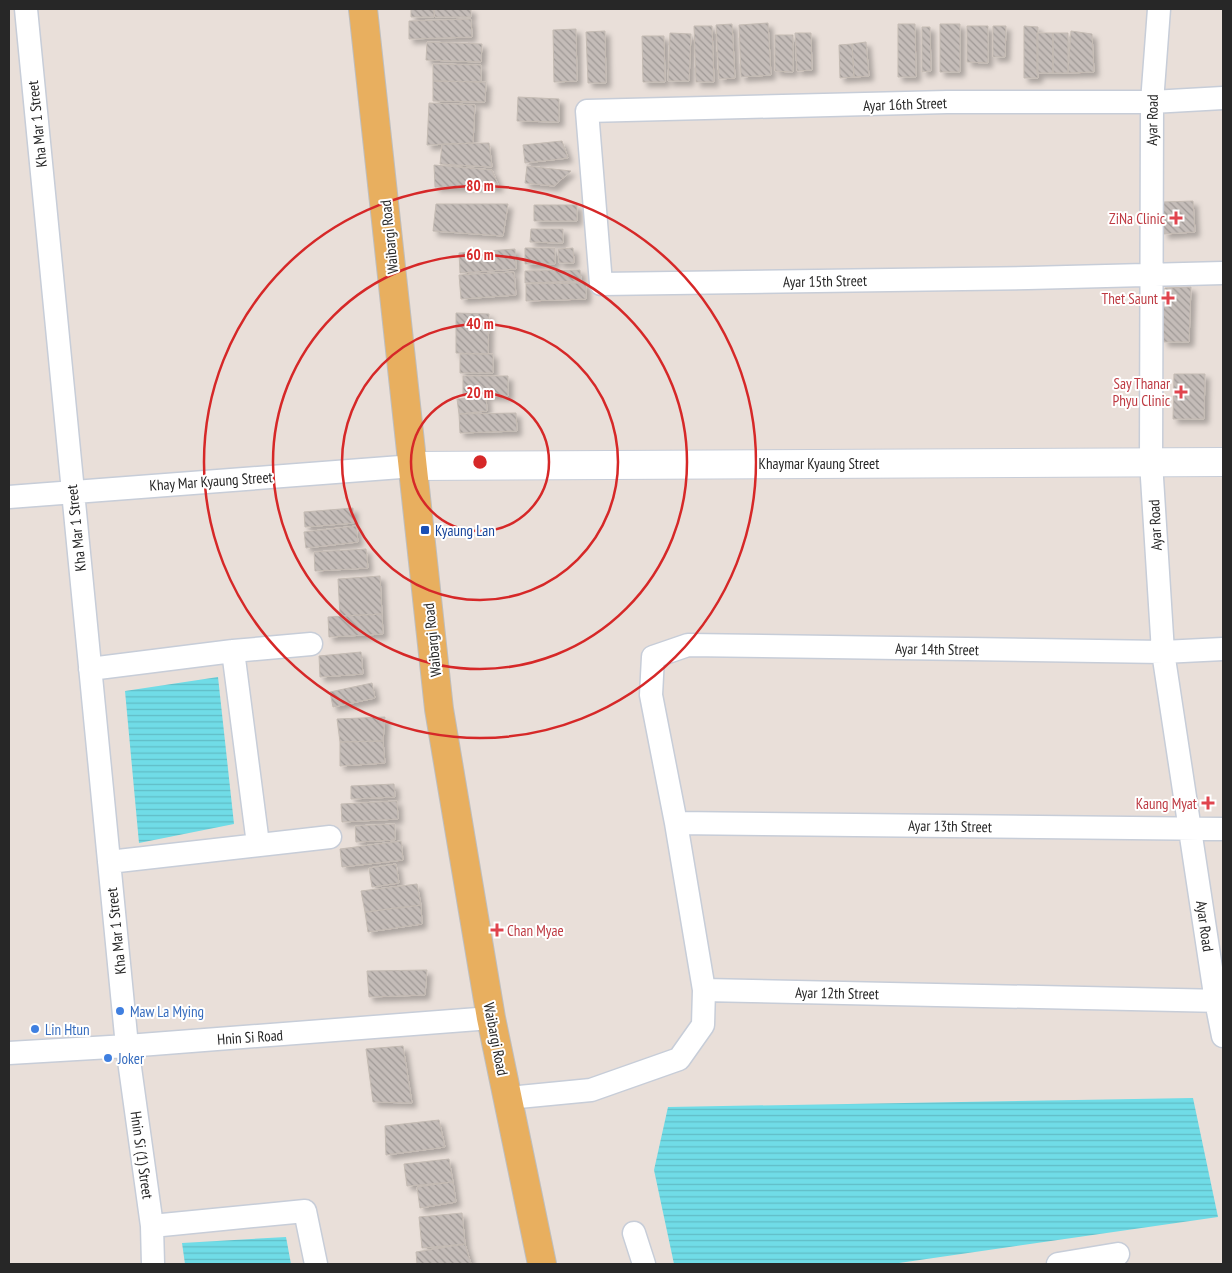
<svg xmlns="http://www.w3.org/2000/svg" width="1232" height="1273" font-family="'PT Sans Narrow',sans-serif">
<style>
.water{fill:url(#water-rules)}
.building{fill:url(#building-back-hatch);stroke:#c4bbb3;filter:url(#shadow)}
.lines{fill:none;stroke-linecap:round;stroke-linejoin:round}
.minor-casing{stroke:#c7cdd8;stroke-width:25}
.tertiary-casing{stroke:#c7cdd8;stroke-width:30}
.primary-casing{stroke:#bebebe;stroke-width:30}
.minor{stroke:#fff;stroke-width:22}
.tertiary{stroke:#fff;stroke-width:28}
.primary{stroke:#e8af5f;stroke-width:28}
.ring{fill:none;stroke:#d62828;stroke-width:2.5}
.health-dot{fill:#e0444e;stroke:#fff;stroke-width:2}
.transit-dot{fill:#1a4fb4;stroke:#fff;stroke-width:2}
.shop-dot{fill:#3f7fe0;stroke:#fff;stroke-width:2}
.labels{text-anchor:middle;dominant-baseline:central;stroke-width:4;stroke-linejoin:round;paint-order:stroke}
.street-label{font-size:15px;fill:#272727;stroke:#fff}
.health-label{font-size:15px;fill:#be3a42;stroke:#fff;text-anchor:end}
.transit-label{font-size:15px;fill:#164399;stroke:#fff;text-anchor:start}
.shop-label{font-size:15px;fill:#366cbe;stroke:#fff;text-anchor:start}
.centre{fill:#d62828;stroke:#fff;stroke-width:2.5}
.ring-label{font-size:15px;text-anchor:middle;font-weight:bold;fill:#d62828;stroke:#fff;stroke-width:4;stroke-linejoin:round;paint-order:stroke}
</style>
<defs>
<pattern id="water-rules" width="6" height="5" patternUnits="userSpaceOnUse" patternTransform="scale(1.25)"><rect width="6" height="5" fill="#70dce7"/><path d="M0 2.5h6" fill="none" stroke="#61bdc6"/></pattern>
<pattern id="building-back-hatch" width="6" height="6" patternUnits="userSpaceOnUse" patternTransform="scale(1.25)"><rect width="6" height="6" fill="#c4bcb8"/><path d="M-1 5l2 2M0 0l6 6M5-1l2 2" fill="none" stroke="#9f9996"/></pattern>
<filter id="shadow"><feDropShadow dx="4.5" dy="4.5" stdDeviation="2.5" flood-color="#0004"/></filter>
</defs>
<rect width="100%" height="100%" fill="#e9dfd9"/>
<path class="water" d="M218 677 234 824 139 843 125 691Z
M1193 1098 1218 1217 892 1264H674L654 1170 668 1107Z
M286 1237 291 1264H185L182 1243Z"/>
<path class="building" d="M411 9H434V17H411Z
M434 9H471V17H435Z
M471 19 472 37 409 39V21Z
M768 23 771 75 741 77 739 25Z
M732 24 735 78 719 79 716 25Z
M898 24H915L916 77H898Z
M940 24H960V72H940Z
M694 26H712L714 82H696Z
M967 26H988V63L967 62Z
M993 26H1006L1005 57H993Z
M1024 26 1038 27V78H1024Z
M922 27H930L931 71 922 72Z
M576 29 577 81 554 82 553 30Z
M605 31 606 83H588L586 32Z
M1071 31 1092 34 1094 72 1068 73Z
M670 33 691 34 689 81H668Z
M795 33H811L812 70 797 71Z
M1037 33H1053V73H1037Z
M1053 33H1068V73H1053Z
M775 35H793V72L775 71Z
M642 36H664L665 82H643Z
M427 42 482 44 481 62 426 60Z
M866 42 869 76 854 77 852 44Z
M852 44 854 77 840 78 839 45Z
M433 64 481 65V82L433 81Z
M433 81 486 82 485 102 433 101Z
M518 97 559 99V122L517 121Z
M429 103 475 105 473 143 427 145Z
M562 141 568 158 525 163 523 145Z
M489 143 492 167 440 164 442 144Z
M434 165 492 170 499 187H435Z
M527 166 571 171 554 186 525 183Z
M1193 201 1195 232 1164 234 1163 202Z
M436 204H508L503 236 433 231Z
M534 205H577V221H534Z
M531 229H563V243L530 242Z
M525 248H555V264H525Z
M573 248 574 263H559L558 249Z
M515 249 516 269 460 273 459 253Z
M580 270 581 281 525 283V271Z
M514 272 516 295 461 299 459 275Z
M586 283V299L526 301V284Z
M1191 287 1189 342H1164L1161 323 1165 288Z
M456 313 489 314 488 354 456 353Z
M460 354H493V373H460Z
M1174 374H1205L1204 419H1173Z
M463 376H508V396L463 395Z
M486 397 487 411 459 414 457 399Z
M516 413 517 431 460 433 459 414Z
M353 508 354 523 305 527 304 512Z
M356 526 358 542 306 548 304 532Z
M366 549 368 568 315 571 314 552Z
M380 576 382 614 340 616 338 579Z
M382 614 383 634 329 637 328 617Z
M361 652 363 674 320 677 319 656Z
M372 683 375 698 333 707 330 692Z
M385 717 383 741 340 742 337 719Z
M383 741 385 763 340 766V742Z
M394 784 395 797 351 799V786Z
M397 801 398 819 342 822 341 804Z
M395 824V840L356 842 355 826Z
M401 841 403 860 342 867 340 849Z
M396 864 399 883 372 887 369 868Z
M417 884 421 905 365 912 361 891Z
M421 905 422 924 368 932 365 912Z
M427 970 425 995 369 997 367 971Z
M403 1046 412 1103 373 1102 366 1049Z
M439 1120 445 1147 386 1155 385 1126Z
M449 1159 453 1182 407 1186 404 1164Z
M453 1182 456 1202 420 1208 417 1187Z
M462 1213 465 1244 422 1248 419 1217Z
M465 1244 471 1264H417L416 1252Z"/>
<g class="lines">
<defs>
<path id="minor" d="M26 9 127 1046 152 1226 153 1264
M1159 9 1152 102 1151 462 1163 652 1216 1001 1223 1036
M1223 98 1152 102H947L587 111 601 284 1028 278 1223 273
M9 497 414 466
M233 651 258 844
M90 669 233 651 311 644
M676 823 1223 829
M109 862 330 837
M704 990 676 823 651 695 653 657 688 645 1163 652 1223 649
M9 1053 127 1046 491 1018
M508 1098 591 1090 679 1059 703 1025 704 990 1223 1001
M152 1226 305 1211 316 1264
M634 1233 644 1264
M1058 1264 1118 1254"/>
<path id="tertiary" d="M414 466 1223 462"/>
<path id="primary" d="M363 9 439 709 491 1018 542 1264"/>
</defs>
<use href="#minor" class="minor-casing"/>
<use href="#tertiary" class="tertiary-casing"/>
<use href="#primary" class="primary-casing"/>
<use href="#minor" class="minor"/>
<use href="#tertiary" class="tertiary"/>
<use href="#primary" class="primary"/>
</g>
<g class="ring">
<circle cx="480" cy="462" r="69"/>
<circle cx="480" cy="462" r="138"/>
<circle cx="480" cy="462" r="207"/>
<circle cx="480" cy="462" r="276"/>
</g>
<g class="health-dot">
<path d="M1173.5 210.5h5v5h5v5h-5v5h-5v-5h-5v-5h5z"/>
<path d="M1165.5 290.5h5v5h5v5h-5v5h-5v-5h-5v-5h5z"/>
<path d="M1178.5 384.5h5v5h5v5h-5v5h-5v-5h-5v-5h5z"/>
<path d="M1205.5 795.5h5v5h5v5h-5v5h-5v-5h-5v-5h5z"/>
<path d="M494.5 922.5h5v5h5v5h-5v5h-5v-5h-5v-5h5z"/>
</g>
<rect class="transit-dot" x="420" y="525" width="10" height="10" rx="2.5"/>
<g class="shop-dot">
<circle cx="120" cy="1011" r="5"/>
<circle cx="35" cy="1029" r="5"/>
<circle cx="108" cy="1058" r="5"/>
</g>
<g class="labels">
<g class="street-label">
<text transform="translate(905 104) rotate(-2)">Ayar 16th Street</text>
<text transform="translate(1152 120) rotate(-89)">Ayar Road</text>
<text transform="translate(37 124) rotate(-96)">Kha Mar 1 Street</text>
<text transform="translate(389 237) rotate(-96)">Waibargi Road</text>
<text transform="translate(825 281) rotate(-1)">Ayar 15th Street</text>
<text x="819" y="463">Khaymar Kyaung Street</text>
<text transform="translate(211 481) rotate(-4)">Khay Mar Kyaung Street</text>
<text transform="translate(1155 525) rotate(-93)">Ayar Road</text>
<text transform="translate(76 528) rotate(-96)">Kha Mar 1 Street</text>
<text transform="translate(432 640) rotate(-96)">Waibargi Road</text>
<text transform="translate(937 649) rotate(1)">Ayar 14th Street</text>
<text transform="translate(950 826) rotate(1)">Ayar 13th Street</text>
<text transform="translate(1205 926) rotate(82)">Ayar Road</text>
<text transform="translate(116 931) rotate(-96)">Kha Mar 1 Street</text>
<text transform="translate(837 993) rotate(1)">Ayar 12th Street</text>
<text transform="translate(250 1037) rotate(-4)">Hnin Si Road</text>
<text transform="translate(496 1039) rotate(79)">Waibargi Road</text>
<text transform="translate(142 1155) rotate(82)">Hnin Si (1) Street</text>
</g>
<g class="health-label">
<text x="1165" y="218">ZiNa Clinic</text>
<text x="1158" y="298">Thet Saunt</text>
<text x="1170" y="383">Say Thanar<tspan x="1170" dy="17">Phyu Clinic</tspan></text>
<text x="1197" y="803">Kaung Myat</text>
<text x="507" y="930" text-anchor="start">Chan Myae</text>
</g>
<g class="transit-label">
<text x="435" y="530">Kyaung Lan</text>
</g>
<g class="shop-label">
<text x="130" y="1011">Maw La Mying</text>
<text x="45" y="1029">Lin Htun</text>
<text x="118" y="1058">Joker</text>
</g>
</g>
<circle cx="480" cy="462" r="8" class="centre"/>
<g class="ring-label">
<text x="480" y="191">80 m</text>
<text x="480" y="260">60 m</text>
<text x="480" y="329">40 m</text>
<text x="480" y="398">20 m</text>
</g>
<rect width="1232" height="1273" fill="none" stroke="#272727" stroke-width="20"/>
</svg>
